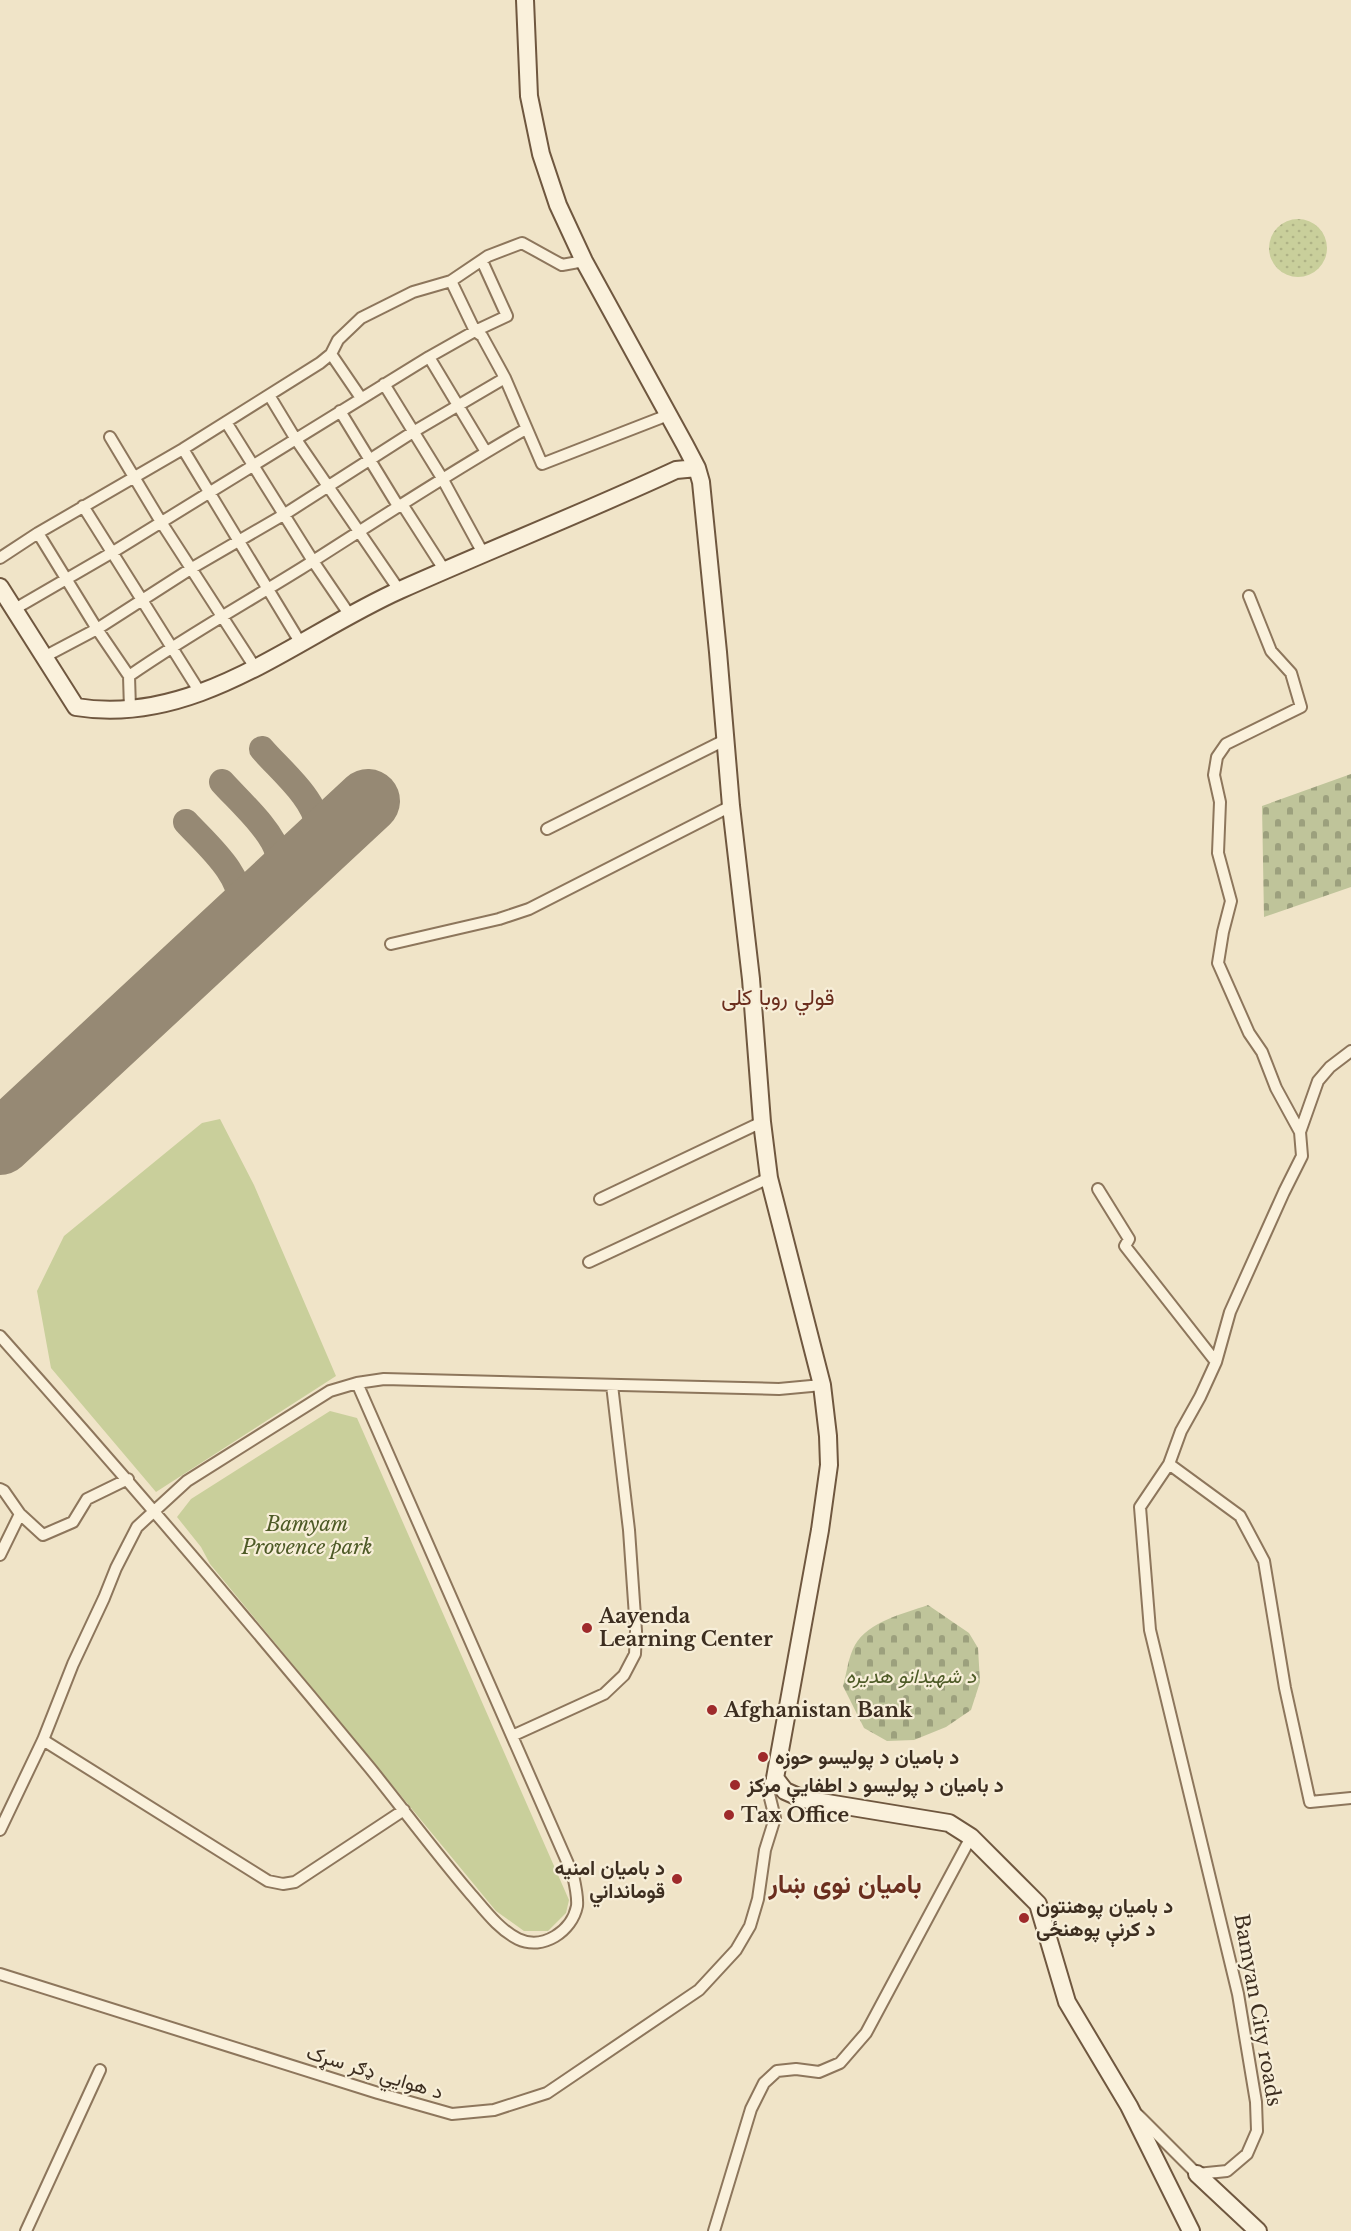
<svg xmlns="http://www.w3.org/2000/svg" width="1351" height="2231" font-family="'Libre Baskerville',Vazirmatn,serif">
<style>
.grass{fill:url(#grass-dots)}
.cemetery{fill:url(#cemetery-stones)}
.park{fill:#c9cf9b}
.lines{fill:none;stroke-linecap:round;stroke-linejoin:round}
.taxiway{stroke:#968974;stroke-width:26}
.runway{stroke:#968974;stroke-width:64}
.street-casing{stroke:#8d765c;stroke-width:14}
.secondary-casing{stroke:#6f573f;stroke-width:20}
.street{stroke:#faf1dc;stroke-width:10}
.secondary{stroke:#faf1dc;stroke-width:16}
.poi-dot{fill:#9e2a2b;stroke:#f7eed8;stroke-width:2}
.labels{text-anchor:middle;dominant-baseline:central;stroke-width:4.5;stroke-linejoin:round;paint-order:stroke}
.park-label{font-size:20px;font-style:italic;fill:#4d5a26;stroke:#f7eed8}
.poi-label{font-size:20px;font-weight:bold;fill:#3d2e20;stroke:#f7eed8;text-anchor:start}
.street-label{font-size:20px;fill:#3d2e20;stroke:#f7eed8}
.quarter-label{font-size:22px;fill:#6b2e1e;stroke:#f7eed8}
.district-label{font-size:26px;font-weight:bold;fill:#6b2e1e;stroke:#f7eed8}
</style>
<defs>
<pattern id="grass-dots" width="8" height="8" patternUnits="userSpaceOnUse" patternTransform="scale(1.5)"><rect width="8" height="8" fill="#c9cf9b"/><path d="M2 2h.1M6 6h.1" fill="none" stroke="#aeb285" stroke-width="1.8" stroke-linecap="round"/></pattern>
<pattern id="cemetery-stones" width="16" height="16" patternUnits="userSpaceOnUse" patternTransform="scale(1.5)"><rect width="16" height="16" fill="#bfc49a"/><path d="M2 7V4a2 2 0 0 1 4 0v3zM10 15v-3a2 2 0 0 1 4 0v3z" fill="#9ca07d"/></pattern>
</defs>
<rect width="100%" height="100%" fill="#f0e4c8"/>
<path class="grass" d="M1269 248a29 29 0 1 1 58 0a29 29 0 1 1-58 0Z"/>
<path class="cemetery" d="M1351 774V887L1264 917 1262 806Z
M928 1605 969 1633 978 1648 980 1682 971 1710 946 1727 914 1740 887 1741 864 1728 843 1686C847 1673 848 1657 855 1645 869 1621 903 1614 928 1605Z"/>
<path class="park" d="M220 1119 254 1185 336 1376 156 1492 51 1368 37 1291 64 1236 202 1123Z
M330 1411 357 1418 569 1900 566 1913 548 1931H524L496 1911 210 1564 201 1547 177 1517 191 1499Z"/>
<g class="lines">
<path class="taxiway" d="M262 749C278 768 317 800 317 826 317 837 311 847 307 857
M222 782C238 800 273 831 278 854 280 867 275 879 270 891
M186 822C205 843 247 878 239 909 238 915 235 921 232 927"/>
<path class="runway" d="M0 1143 368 801"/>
<defs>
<path id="street" d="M451 281 475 331 482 336 505 378 542 464 668 415
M331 354 361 398
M429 357 486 452
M384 384 442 478 484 555
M269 395 295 438 399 590
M340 411 398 506
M226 422 313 561 349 614
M110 437 161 522 256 669
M183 449 300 642
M402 504 445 571
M83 506 201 694
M38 533 97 629 129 676 130 709
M0 558 38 533 183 449 320 363 331 354 338 340 361 318 413 292 451 281 488 256 522 243 562 265 584 261
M13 610 113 552 429 357 475 331 507 316 482 261
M44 657 97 629 192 568 285 514 413 432 505 378
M129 676C185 637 244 604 302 568 376 521 450 472 526 429
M547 829 725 740
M391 944 499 919 529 909 731 806
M1300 1132 1318 1081 1330 1067 1351 1051
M1098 1189 1129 1239 1125 1246 1216 1362
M600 1199 762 1122
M589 1262 769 1178
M0 1336C126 1477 249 1621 370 1768 403 1809 435 1852 469 1892 484 1909 498 1929 518 1939 543 1951 572 1931 577 1906 578 1897 575 1884 573 1875L357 1383
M1169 1464 1240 1516 1264 1561 1285 1688 1310 1802 1351 1798
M0 1489 4 1491 20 1514
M0 1555 20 1514 43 1535 73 1522 87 1499 128 1479
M512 1736 604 1694 624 1675 635 1654 636 1631 629 1530 612 1385
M43 1740 268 1881 283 1884 295 1882 404 1810
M0 1830 43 1740 73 1664 104 1598 116 1568 137 1527 187 1481 330 1391 357 1383 384 1379 779 1389 822 1385
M0 1974 378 2093 452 2114 494 2110 547 2093 699 1990 736 1950 750 1926 758 1899 765 1850 775 1818 769 1794 770 1783 775 1778
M1138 2115 1197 2174 1227 2171 1247 2154 1257 2131 1256 2102 1238 1994 1150 1630 1140 1507 1169 1464 1181 1431 1200 1397 1216 1362 1230 1312 1284 1192 1302 1156 1300 1132 1276 1088 1262 1052 1249 1033 1218 963 1223 932 1231 901 1218 853 1220 802 1214 775 1217 757 1226 744 1301 707 1291 673 1271 651 1249 596
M26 2231 100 2070
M714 2231 751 2109 764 2083 777 2071 796 2069 819 2072 840 2063 866 2033 971 1837"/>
<path id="secondary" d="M525 0 529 96 541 154 558 205 584 261 685 445 697 468 701 482 718 652 731 806 751 979 762 1122 769 1178 822 1385 828 1436 829 1465 820 1530 775 1778 785 1791 803 1799 949 1823 971 1837 1038 1904 1067 2002 1129 2106 1191 2231
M0 587 76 707C197 727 297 636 400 590 492 549 585 512 676 470L697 468
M1197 2174 1258 2231"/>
</defs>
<use href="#street" class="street-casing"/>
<use href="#secondary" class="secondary-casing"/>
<use href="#street" class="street"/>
<use href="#secondary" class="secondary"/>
</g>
<g class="poi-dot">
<circle cx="587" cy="1628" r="6"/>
<circle cx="712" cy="1710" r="6"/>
<circle cx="763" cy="1757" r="6"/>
<circle cx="735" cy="1785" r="6"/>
<circle cx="729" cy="1815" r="6"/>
<circle cx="677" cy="1879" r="6"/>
<circle cx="1024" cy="1918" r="6"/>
</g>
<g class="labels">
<g class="park-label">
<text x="307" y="1524">Bamyam<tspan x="307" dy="23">Provence park</tspan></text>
<text x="911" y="1676">د شهیدانو هدیره</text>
</g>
<g class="poi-label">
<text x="599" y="1616">Aayenda<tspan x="599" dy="23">Learning Center</tspan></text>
<text x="724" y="1710">Afghanistan Bank</text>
<text x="775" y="1757">د بامیان د پولیسو حوزه</text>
<text x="747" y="1785">د بامیان د پولیسو د اطفايې مرکز</text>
<text x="741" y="1815">Tax Office</text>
<text x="665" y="1868" text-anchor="end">د بامیان امنیه<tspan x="665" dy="23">قومانداني</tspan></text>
<text x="1036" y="1906">د بامیان پوهنتون<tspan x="1036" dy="23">د کرنې پوهنځی</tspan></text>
</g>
<g class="street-label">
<text transform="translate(1258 2010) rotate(80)">Bamyan City roads</text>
<text transform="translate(375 2072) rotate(17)">د هوايي ډګر سړک</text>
</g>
<g class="quarter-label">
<text x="778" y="997">قولي روبا کلی</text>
</g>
<g class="district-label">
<text x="845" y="1884">باميان نوی ښار</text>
</g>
</g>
</svg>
